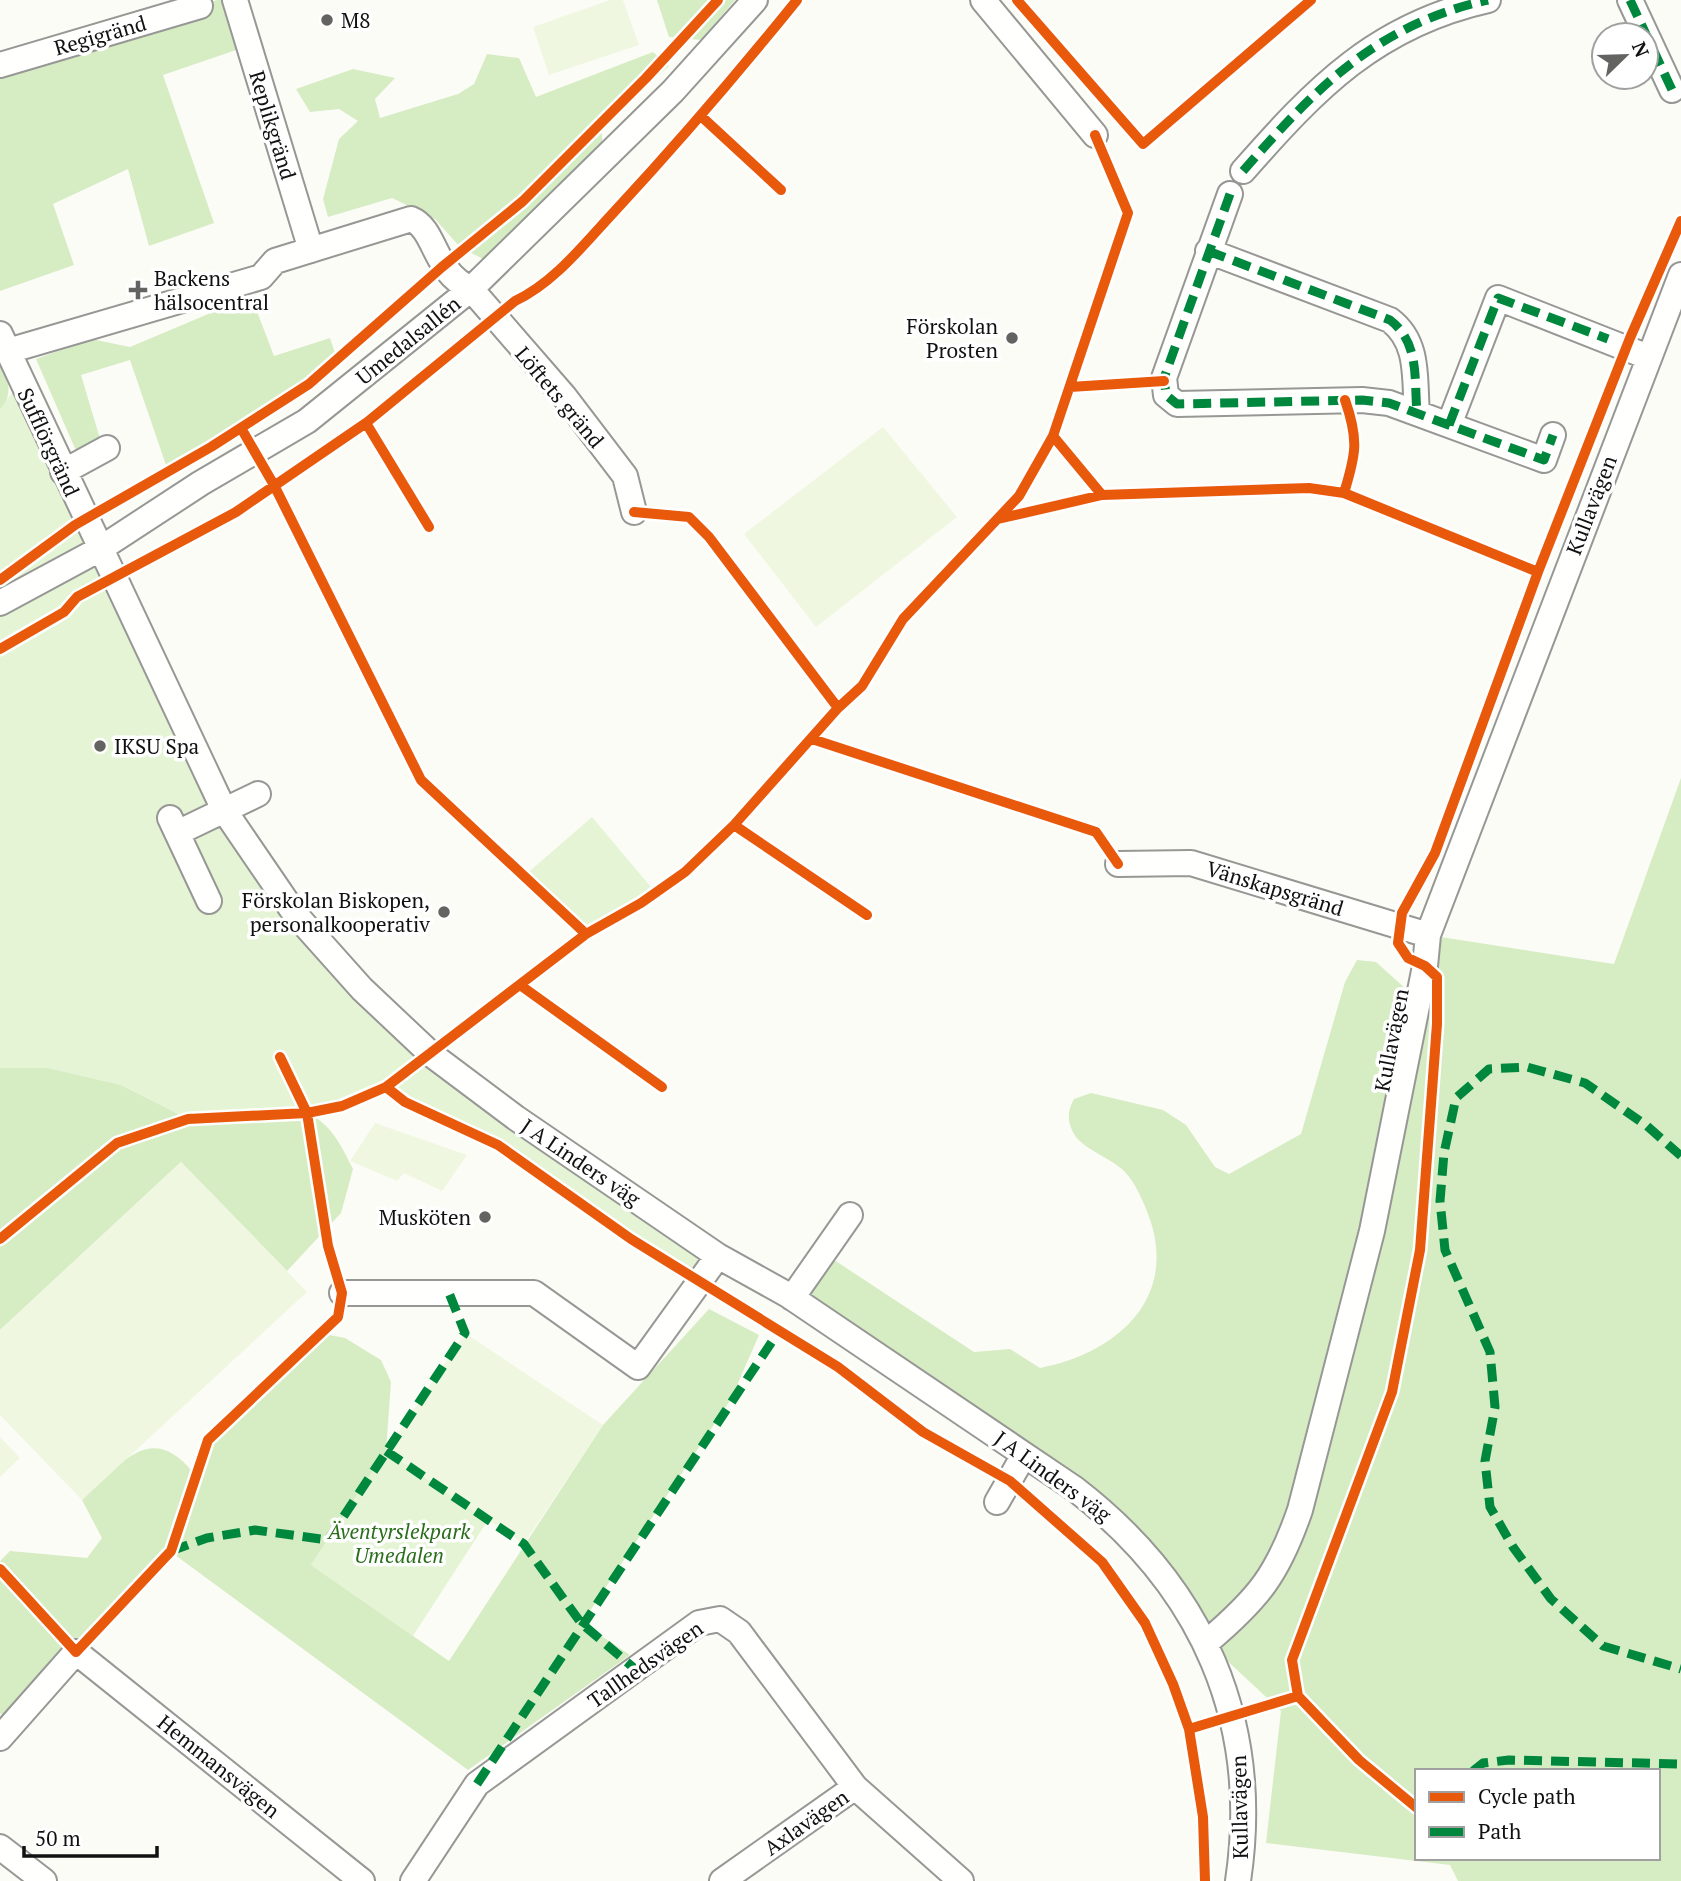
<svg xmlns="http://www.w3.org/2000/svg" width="1681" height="1881" font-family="'PT Serif',serif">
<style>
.green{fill:#e5f4d5}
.forest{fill:#d6ecc3;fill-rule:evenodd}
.pitch{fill:#eff7e0}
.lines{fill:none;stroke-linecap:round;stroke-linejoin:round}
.minor-casing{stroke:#979795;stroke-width:28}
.minor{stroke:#fffffe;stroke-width:24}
.quiet{stroke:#00873e;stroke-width:9;stroke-dasharray:18 9;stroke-linecap:butt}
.cycleway-casing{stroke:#fff;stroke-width:15}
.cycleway{stroke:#e8590c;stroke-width:10}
.poi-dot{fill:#636362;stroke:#fff;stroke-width:2.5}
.labels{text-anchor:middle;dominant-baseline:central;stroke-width:7;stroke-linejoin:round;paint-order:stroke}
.poi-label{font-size:21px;fill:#111;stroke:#fff;text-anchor:start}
.street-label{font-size:21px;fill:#111;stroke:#fff}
.park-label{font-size:21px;font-style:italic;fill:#2a6e1b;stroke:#fff}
</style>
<rect width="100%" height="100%" fill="#fcfcf7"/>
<path class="green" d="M21 381 201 764 362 989 718 1256 699 1281 631 1239 498 1145 405 1102 386 1087 342 1106 307 1113 188 1119 121 1085 48 1068H0V409Z
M592 817 656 893 586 934 524 876Z
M386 1451 488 1520 413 1636 311 1565Z"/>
<path class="forest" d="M217 0H228L242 48 163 75 214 223 149 246 128 169 53 204 74 265 0 291V65Z
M657 0H735L701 40 669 37Z
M653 52 669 66 601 124 603 148 485 260 460 247 435 219 392 198 328 217 323 199 339 139 358 121 339 109 310 112 296 89 353 69 395 78 375 99 380 118 458 94 474 84 487 54 519 58 536 97Z
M251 296 274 356 330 338 335 353 304 382 249 414 167 468 130 360 81 375 101 442 77 453 36 359 91 339 130 347Z
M0 362C7 378 15 394 0 409Z
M1681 778V1881H1458L1450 1865 1266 1843 1281 1711 1207 1642 1135 1541 792 1298 825 1254 974 1352 1010 1349 1040 1368C1118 1353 1180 1297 1148 1214 1143 1201 1135 1182 1125 1172 1113 1159 1081 1148 1074 1134 1067 1122 1067 1111 1074 1099L1091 1093 1163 1110 1186 1125 1215 1167 1229 1174 1301 1134 1345 982 1357 960 1376 962 1416 998 1428 935 1614 964ZM1417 1771H1658V1858H1417Z
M0 1068H48L121 1085 188 1119 307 1113C332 1124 341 1146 353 1169L341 1213 287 1271 181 1162 0 1330Z
M709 1309 759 1335 731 1399 582 1623 630 1655 468 1770 171 1552 12 1725 0 1713V1561L10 1551 87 1558 102 1538 82 1500C119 1466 151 1418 194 1474L208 1440 319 1333 345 1338 381 1360 391 1382 386 1451 311 1565 449 1661 603 1425Z"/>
<path class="pitch" d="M610 0H623L639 45 549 75 533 27Z
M883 427 957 517 816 627 744 534Z
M375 1123 467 1155 442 1191 404 1173 397 1181 350 1161Z
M181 1162 307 1292 82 1500 0 1415V1330Z
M465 1333 603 1425 524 1544 386 1451Z
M0 1437 20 1458 0 1477Z"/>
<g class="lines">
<defs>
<path id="minor" d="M235 0 311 250
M983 0 1095 135
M1630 0 1672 90
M0 65 200 6
M1243 171C1316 88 1376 25 1488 0
M1230 194 1164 378 1166 395 1177 404 1362 400 1389 403 1544 460 1553 435
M1208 251 1390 320C1420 343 1414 379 1417 413
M0 334 224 810 295 914 362 989 432 1055 516 1118 718 1256 788 1295 1075 1489C1202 1587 1262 1721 1238 1881
M8 351 261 277 275 261 411 219C437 230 432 271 471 289L564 396 625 476 634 512
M1449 425 1498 298 1648 357
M63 472 107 448
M0 603 100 549 201 483 307 421 471 289 673 91 755 0
M170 818 209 901
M177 833 258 794
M1118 864 1191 863 1428 935
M342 1293H534L638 1367 718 1256
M792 1298 850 1215
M997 1502 1024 1455
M1207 1642C1259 1598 1278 1574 1300 1510L1372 1231 1425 966 1428 935 1681 275
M0 1738 76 1652 362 1881
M0 1847 44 1881
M413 1881 477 1784 699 1623 720 1619 739 1632 855 1787 961 1881
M722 1881 855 1787"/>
</defs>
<use href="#minor" class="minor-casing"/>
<use href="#minor" class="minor"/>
<path class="quiet" d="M1630 0 1672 90
M1243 171C1316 88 1376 25 1488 0
M1230 194 1164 378 1166 395 1177 404 1362 400 1389 403 1544 460 1553 435
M1208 251 1390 320C1420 343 1414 379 1417 413
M1449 425 1498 298 1608 339
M1681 1156 1647 1126 1585 1083 1527 1067 1489 1069 1456 1098 1444 1153 1440 1201 1445 1250 1490 1352 1495 1407 1485 1461 1490 1507 1513 1547 1551 1599 1603 1646 1681 1669
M386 1451 524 1544 581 1623 635 1669
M171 1551 207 1538 255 1530 328 1540 465 1333 449 1293
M1473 1771 1483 1763 1509 1760 1681 1764
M477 1784 779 1331"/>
<defs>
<path id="cycleway" d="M1017 0 1143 144 1311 0
M702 117 781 190
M1070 387 1164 381
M366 423 429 527
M241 428 274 485 421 780 586 934
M1053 436 1128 213 1095 135
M1344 493C1356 454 1359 440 1345 400
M1102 495 1309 488 1344 493 1538 572 1630 338 1681 221
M0 580 75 525 211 447 309 384 442 267 523 201 646 78 718 0
M0 649 64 612 77 597 236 512 366 423 515 301C554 283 585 243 614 212 678 143 738 73 797 0
M838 708 862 686 903 619 1019 496 1053 436 1102 495 998 519
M812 739 1096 832 1118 864
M734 825 867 915
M520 985 662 1087
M386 1087 405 1102 498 1145 631 1239 838 1367 923 1432 1010 1481 1102 1562 1145 1623 1173 1684 1189 1729 1203 1817 1205 1881
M0 1239 117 1143 188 1119 307 1113 280 1057
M0 1569 76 1652 171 1551 208 1440 338 1317 342 1293 328 1246 307 1113 342 1106 386 1087 586 934 641 903 685 872 734 825 838 708 709 537 689 517 634 512
M1298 1696 1292 1660 1392 1392 1420 1250 1437 1024V977L1425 966 1408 958 1398 943 1402 913 1435 853 1538 572
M1189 1729 1298 1696 1359 1760 1417 1808"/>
</defs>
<use href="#cycleway" class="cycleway-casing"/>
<use href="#cycleway" class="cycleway"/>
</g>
<g class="poi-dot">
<circle cx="327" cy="20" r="7"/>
<path d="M134.5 279.5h7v7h7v7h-7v7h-7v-7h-7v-7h7z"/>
<circle cx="1012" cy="338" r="7"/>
<circle cx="100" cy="746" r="7"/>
<circle cx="444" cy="912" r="7"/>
<circle cx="485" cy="1217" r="7"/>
</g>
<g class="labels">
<g class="poi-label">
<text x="341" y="20">M8</text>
<text x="154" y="278">Backens<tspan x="154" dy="24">hälsocentral</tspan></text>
<text x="998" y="326" text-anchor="end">Förskolan<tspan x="998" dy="24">Prosten</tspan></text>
<text x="114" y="746">IKSU Spa</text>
<text x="430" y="900" text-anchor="end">Förskolan Biskopen,<tspan x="430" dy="24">personalkooperativ</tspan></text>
<text x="471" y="1217" text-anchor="end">Musköten</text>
</g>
<g class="street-label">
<text transform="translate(100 35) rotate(-16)">Regigränd</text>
<text transform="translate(273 125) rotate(73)">Replikgränd</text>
<text transform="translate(408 340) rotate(-39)">Umedalsallén</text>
<text transform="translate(560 397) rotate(50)">Löftets gränd</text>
<text transform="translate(49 442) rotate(65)">Sufflörgränd</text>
<text transform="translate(1591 505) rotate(-69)">Kullavägen</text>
<text transform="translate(1275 888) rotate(17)">Vänskapsgränd</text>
<text transform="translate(1391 1040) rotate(-79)">Kullavägen</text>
<text transform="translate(581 1162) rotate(34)">J A Linders väg</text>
<text transform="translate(1053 1476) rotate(36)">J A Linders väg</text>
<text transform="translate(645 1664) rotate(-35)">Tallhedsvägen</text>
<text transform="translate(219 1766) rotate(39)">Hemmansvägen</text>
<text transform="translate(1239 1807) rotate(-91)">Kullavägen</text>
<text transform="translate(806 1822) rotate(-35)">Axlavägen</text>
</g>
<g class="park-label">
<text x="399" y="1531">Äventyrslekpark<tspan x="399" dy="24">Umedalen</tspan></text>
</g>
</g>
<rect x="1415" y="1769" width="245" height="91" fill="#ffffff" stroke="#a0a0a0" stroke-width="2"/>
<rect x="1429" y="1792" width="35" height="10" fill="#e8590c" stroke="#a0a0a0" stroke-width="2"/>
<text x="1478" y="1804" font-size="21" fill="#111111">Cycle path</text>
<rect x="1429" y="1827" width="35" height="10" fill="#00873e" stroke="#a0a0a0" stroke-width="2"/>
<text x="1478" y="1839" font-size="21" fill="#111111">Path</text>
<g transform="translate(1625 56) rotate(67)"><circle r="33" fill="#ffffff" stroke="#a0a0a0" stroke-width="2"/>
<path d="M0-5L12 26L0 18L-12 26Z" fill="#636362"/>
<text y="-10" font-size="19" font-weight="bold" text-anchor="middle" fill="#111111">N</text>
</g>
<path d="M24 1846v10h133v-10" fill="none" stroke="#111111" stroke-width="3.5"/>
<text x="35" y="1846" font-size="21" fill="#111111" stroke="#ffffff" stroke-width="5" paint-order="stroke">50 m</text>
</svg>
